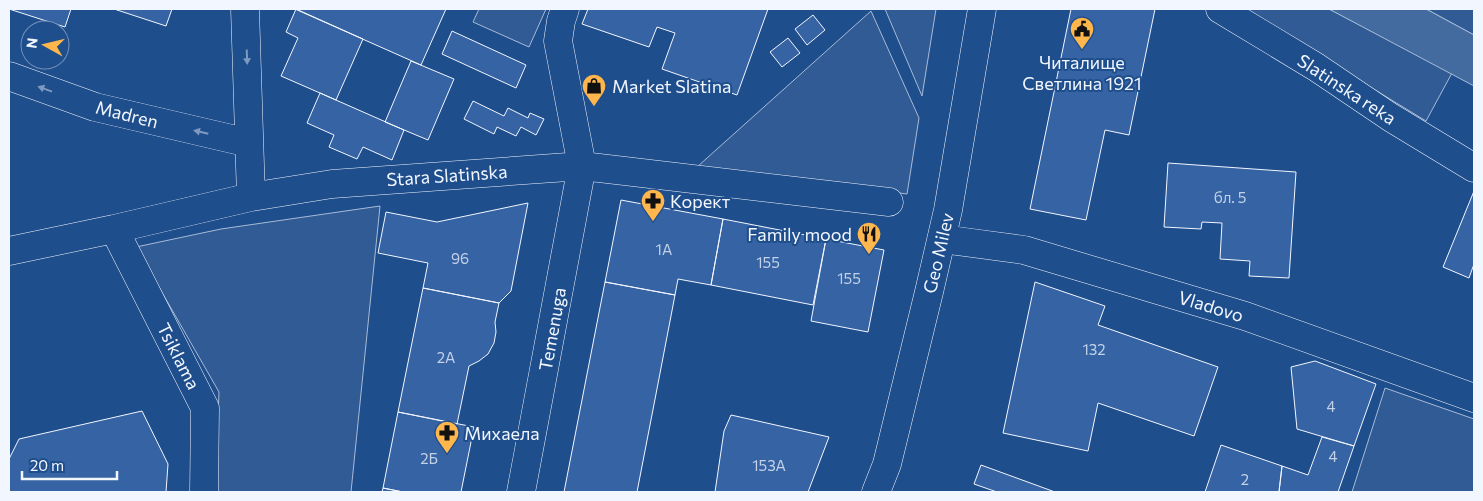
<svg xmlns="http://www.w3.org/2000/svg" width="1483" height="501" font-family="Commissioner,sans-serif">
<style>
.built{fill:#305b95;stroke:#a8bbd7}
.water{fill:#446ba0;stroke:#a8bbd7}
.building{fill:#3563a3;stroke:#f2f6ff}
.lines{fill:none;stroke-linecap:round;stroke-linejoin:round}
.street-casing{stroke:#f2f6ff;stroke-width:29}
.secondary-casing{stroke:#f2f6ff;stroke-width:29}
.street{stroke:#1f4e8c;stroke-width:28}
.secondary{stroke:#1f4e8c;stroke-width:28}
.oneway{fill:#7e9ac0}
.labels{text-anchor:middle;dominant-baseline:central;stroke-width:4;stroke-linejoin:round;paint-order:stroke}
.number-label{font-size:15px;fill:#c3d1e8}
.poi-label{font-size:18px;fill:#f2f6ff;stroke:#1f4e8c;text-anchor:start}
.street-label{font-size:18px;fill:#f2f6ff;stroke:#1f4e8c}
</style>
<rect width="100%" height="100%" fill="#1f4e8c"/>
<path class="built" d="M479 9H546L529 47 473 22Z
M885 9H936L922 96Z
M1242 9H1329L1452 73 1426 121Z
M1426 9H1474V35L1452 23Z
M871 11 919 118 907 194 697 167Z
M380 206 351 492H215L219 392 136 247 221 229Z
M1385 388 1474 419V492H1352Z"/>
<path class="water" d="M1329 9H1426L1474 35V86Z"/>
<path class="building" d="M9 9H71L65 27Z
M114 9H172L166 26Z
M295 9H446L421 65Z
M296 9 363 39 336 100 281 76 298 38 286 32Z
M588 9H768L737 95 662 69 675 33 657 27 649 47 582 24Z
M1071 9H1155L1129 135 1105 130 1086 220 1030 209Z
M813 15 825 30 807 45 795 29Z
M452 31 526 65 516 88 442 54Z
M788 38 800 53 782 67 770 52Z
M411 61 454 79 428 140 385 122Z
M320 93 404 130 392 160 363 147 357 159 329 147 334 135 307 123Z
M473 101 504 116 508 108 528 118 530 113 544 119 536 135 521 127 516 136 497 127 494 134 464 119Z
M1168 163 1296 172 1289 278 1249 276 1250 261 1220 259 1222 223 1202 222 1201 229 1164 227Z
M1474 191V264L1469 278 1443 267Z
M621 200 723 219 711 285 678 279 675 295 605 282Z
M528 203 511 291 499 303 423 288 428 263 378 253 386 212 437 222Z
M723 219 826 239 813 305 711 285Z
M826 239 884 250 868 332 811 321Z
M605 282 675 295 656 394 637 492H564Z
M1035 282 1105 306 1098 325 1218 367 1194 436 1098 403 1088 451 1003 433Z
M423 288 499 303 495 322 496 332 494 343 488 354 479 361 469 366 457 424 398 412Z
M1315 361 1376 384 1354 446 1297 429 1291 367Z
M142 411 168 464 166 492H9V459L19 439Z
M398 412 474 427 461 492H403L383 488Z
M731 415 829 437 808 492H715L724 431Z
M1322 437 1354 446 1338 492H1279L1282 466 1308 475Z
M1221 445 1282 466 1279 492H1205Z
M981 465 1055 492H997L974 484Z
M383 488 403 492H382Z"/>
<g class="lines">
<defs>
<path id="street" d="M245 9 251 197
M1220 9 1316 67 1390 117 1474 168
M9 76 95 107 249 143
M114 229 205 408 204 492
M942 239 1024 250 1245 316 1474 398
M9 251 114 229 251 197 332 184 582 166 889 202
M521 492 582 166 558 41 561 21 565 9"/>
<path id="secondary" d="M876 492 887 464 929 292 948 210 982 9"/>
</defs>
<use href="#street" class="street-casing"/>
<use href="#secondary" class="secondary-casing"/>
<use href="#street" class="street"/>
<use href="#secondary" class="secondary"/>
</g>
<defs><path id="oneway-solid" d="M-6-.8H1V-3.2L6.5 0L1 3.2V.8H-6Z" transform="scale(1.25)"/></defs>
<g class="oneway">
<use href="#oneway-solid" transform="translate(247 57) rotate(88)"/>
<use href="#oneway-solid" transform="translate(45 89) rotate(-160)"/>
<use href="#oneway-solid" transform="translate(201 132) rotate(-167)"/>
</g>
<defs>
<symbol id="civic-pin" viewBox="-11 -11 22 30"><path d="M0 17L-7.5 6A9.5 9.5 0 1 1 7.5 6Z" fill="#ffb74d" stroke="#1f4e8c"/><path d="M-.6-6.5H3V-4.5H.6V-3L4-1V1h2V6H-6V1h2V-1L-.6-3ZM-1.2 2.5V6h2.4V2.5Z" fill="#111"/></symbol>
<symbol id="shop-pin" viewBox="-11 -11 22 30"><path d="M0 17L-7.5 6A9.5 9.5 0 1 1 7.5 6Z" fill="#ffb74d" stroke="#1f4e8c"/><path d="M-5-2.5h2.3a2.7 3.5 0 0 1 5.4 0H5L5.5 6h-11ZM-1.5-2.5h3a1.5 2.3 0 0 0-3 0Z" fill="#111"/></symbol>
<symbol id="pharmacy-pin" viewBox="-11 -11 22 30"><path d="M0 17L-7.5 6A9.5 9.5 0 1 1 7.5 6Z" fill="#ffb74d" stroke="#1f4e8c"/><path d="M-2-6h4v4h4v4h-4v4h-4v-4h-4v-4h4Z" fill="#111"/></symbol>
<symbol id="restaurant-pin" viewBox="-11 -11 22 30"><path d="M0 17L-7.5 6A9.5 9.5 0 1 1 7.5 6Z" fill="#ffb74d" stroke="#1f4e8c"/><path d="M-5-6h1v4h1v-4h1v4h1v-4h1v5L-1.5 .5V6h-2V.5L-5-1ZM5-6V6H3V1.5H1.5Q1.5-4 5-6Z" fill="#111"/></symbol>
</defs>
<g fill-rule="evenodd">
<use href="#civic-pin" x="1068" y="15" width="28" height="38"/>
<use href="#shop-pin" x="580" y="72" width="28" height="38"/>
<use href="#pharmacy-pin" x="639" y="187" width="28" height="38"/>
<use href="#restaurant-pin" x="855" y="220" width="28" height="38"/>
<use href="#pharmacy-pin" x="433" y="419" width="28" height="38"/>
</g>
<g class="labels">
<g class="number-label">
<text x="1230" y="197">бл. 5</text>
<text x="664" y="249">1А</text>
<text x="460" y="258">96</text>
<text x="768" y="262">155</text>
<text x="849" y="278">155</text>
<text x="1094" y="349">132</text>
<text x="446" y="357">2А</text>
<text x="1331" y="406">4</text>
<text x="1333" y="456">4</text>
<text x="429" y="458">2Б</text>
<text x="769" y="465">153А</text>
<text x="1245" y="479">2</text>
</g>
<g class="poi-label">
<text x="1082" y="62" text-anchor="middle">Читалище<tspan x="1082" dy="21">Светлина 1921</tspan></text>
<text x="612" y="86">Market Slatina</text>
<text x="670" y="201">Корект</text>
<text x="852" y="234" text-anchor="end">Family mood</text>
<text x="464" y="433">Михаела</text>
</g>
<g class="street-label">
<text transform="translate(1347 89) rotate(33)">Slatinska reka</text>
<text transform="translate(127 114) rotate(14)">Madren</text>
<text transform="translate(447 175) rotate(-4)">Stara Slatinska</text>
<text transform="translate(938 253) rotate(-77)">Geo Milev</text>
<text transform="translate(1211 306) rotate(17)">Vladovo</text>
<text transform="translate(552 329) rotate(-80)">Temenuga</text>
<text transform="translate(179 356) rotate(63)">Tsiklama</text>
</g>
</g>
<rect width="1483" height="501" fill="none" stroke="#f2f6ff" stroke-width="20"/>
<g transform="translate(45 45) rotate(278)"><circle r="24" fill="#1f4e8c" stroke="#7391ba"/>
<path d="M0-4L9 19L0 12L-9 19Z" fill="#ffb74d"/>
<text y="-8" font-size="14" font-weight="bold" text-anchor="middle" fill="#f2f6ff">N</text>
</g>
<path d="M22 471v8h95v-8" fill="none" stroke="#f2f6ff" stroke-width="2.5"/>
<text x="30" y="471" font-size="15" fill="#f2f6ff" stroke="#1f4e8c" stroke-width="4" paint-order="stroke">20 m</text>
</svg>
